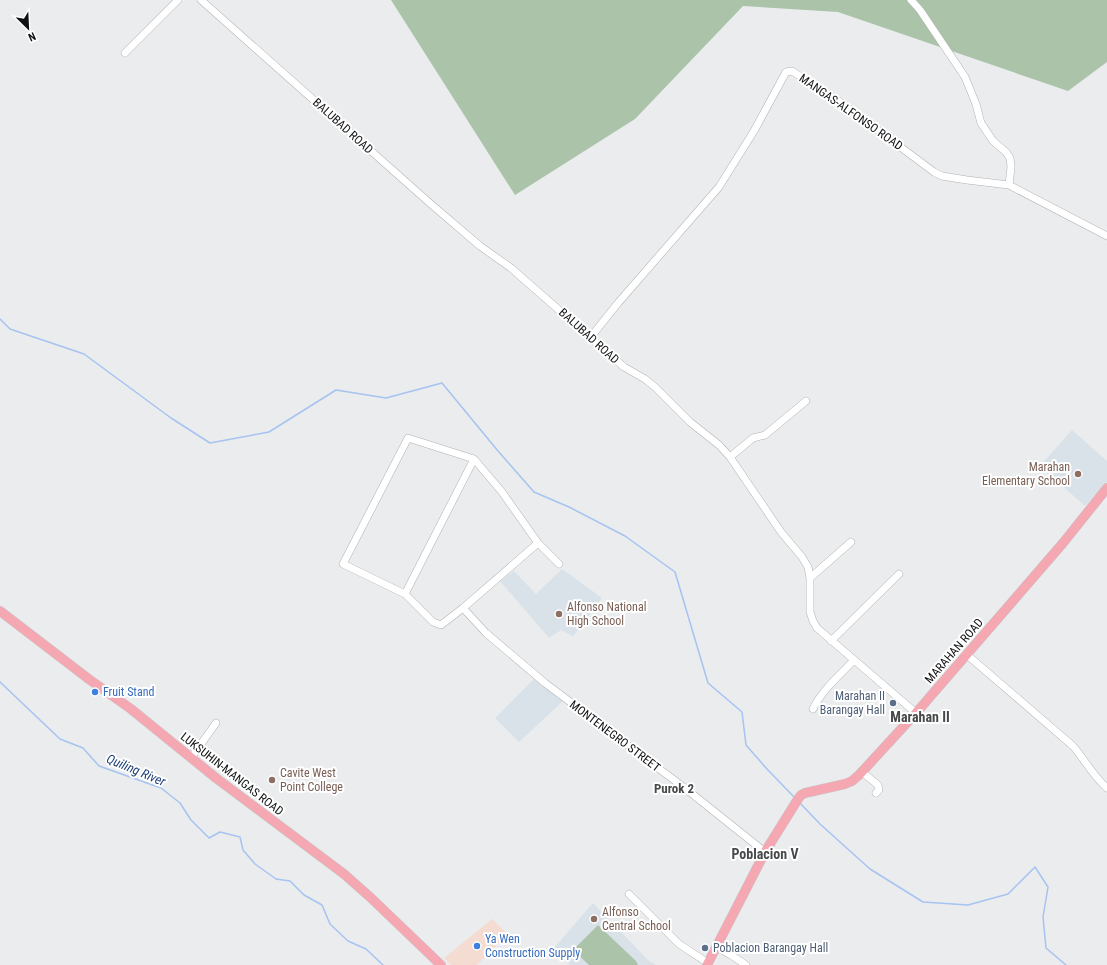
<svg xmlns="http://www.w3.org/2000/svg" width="1107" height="965" font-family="'Roboto Condensed',sans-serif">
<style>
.commercial{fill:#f4dcd2}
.built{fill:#d9e2e9}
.green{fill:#abc3a9}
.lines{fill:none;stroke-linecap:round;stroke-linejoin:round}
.stream{stroke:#a6c3f1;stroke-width:1.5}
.minor-casing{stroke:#b0b2b4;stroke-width:8}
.major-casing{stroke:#c6c6c6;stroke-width:10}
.minor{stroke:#fff;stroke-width:7}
.major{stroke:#f5a7b2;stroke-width:9}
.education-dot{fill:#8d6e63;stroke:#fff;stroke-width:1.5}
.shop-dot{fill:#3f7fe0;stroke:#fff;stroke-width:1.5}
.service-dot{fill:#5c6f8a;stroke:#fff;stroke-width:1.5}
.labels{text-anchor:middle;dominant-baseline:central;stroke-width:4;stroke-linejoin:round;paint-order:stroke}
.street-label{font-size:12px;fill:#111213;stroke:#fff}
.education-label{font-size:12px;fill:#785e54;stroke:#fff;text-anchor:start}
.shop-label{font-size:12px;fill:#366cbe;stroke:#fff;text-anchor:start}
.service-label{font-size:12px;fill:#4e5e75;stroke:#fff;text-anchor:end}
.water-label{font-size:13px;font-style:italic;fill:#1e4078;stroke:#fff}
.neighbourhood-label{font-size:13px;font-weight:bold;fill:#464849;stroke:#fff}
.quarter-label{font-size:14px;font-weight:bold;fill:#464849;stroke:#fff}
</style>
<rect width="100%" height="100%" fill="#eaecee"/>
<path class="commercial" d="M492 919 508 934 477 965H451L444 958Z"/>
<path class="built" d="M1072 430 1107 461V482L1085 506 1040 466Z
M562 569 602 598 573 636 561 630 549 638 500 581 514 571 536 594Z
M535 678 564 700 519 742 495 718Z
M593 903 648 960 656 965H570L554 948Z"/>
<path class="green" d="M391 0H1107V62L1068 91 838 12 743 6 635 119 515 195Z
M598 925 636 961 638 965H589L573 950Z"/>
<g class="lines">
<path class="stream" d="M0 319 10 329 84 354 171 418 210 443 269 432 336 390 386 398 442 383 498 451 534 492 569 507 625 536 675 572 708 683 742 712 746 745 767 769 795 798
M0 682 60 739 83 748 99 766 161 788 180 803 191 820 209 838 220 832 240 837 243 850 255 864 276 879 290 881 304 895 322 905 330 924 348 941 366 949 383 965
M799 802 820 824 870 869 923 902 968 905 1008 894 1035 867 1048 887 1043 917 1046 948 1066 965"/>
<defs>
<path id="minor" d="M201 0 432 205 480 246 511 268 624 367 645 379 655 387 690 422 719 445 730 457 781 532 802 557 808 567 810 578V612L813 621 817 628 916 713
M911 0 920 10 965 77 976 104 981 123 993 141 1006 152 1010 158 1011 167 1009 185
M125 53 178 0
M590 338 618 303 719 187 754 131 786 72 792 71 840 102 934 172 942 176 967 180 1009 185 1107 236
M730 457 753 438 765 435 806 401
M538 543 463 608 441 625 433 622 405 594 343 564 408 438 474 459 502 492 538 543 559 564
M810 578 851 542
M405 594 474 459
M463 608 486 633 545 683 686 789 765 852
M831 641 899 574
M966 654 1073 746C1085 760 1093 776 1107 788
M813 709C822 690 839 676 854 660
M191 758 216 723
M862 772 878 785 879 790 876 793
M629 894 679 944 708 963
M716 947 731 955 746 965"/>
<path id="major" d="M0 611 90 680 131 709 216 778 344 874 370 897 441 965
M707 965 765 852 798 799 801 795 805 793 845 784 852 781 859 775 916 713 1063 543 1107 488"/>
</defs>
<use href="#minor" class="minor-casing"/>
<use href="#major" class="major-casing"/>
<use href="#minor" class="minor"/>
<use href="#major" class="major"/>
</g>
<g class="education-dot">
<circle cx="1078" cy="474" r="4"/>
<circle cx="559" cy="614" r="4"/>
<circle cx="272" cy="780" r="4"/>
<circle cx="594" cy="919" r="4"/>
</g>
<g class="shop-dot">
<circle cx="95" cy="692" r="4"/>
<circle cx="477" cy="946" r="4"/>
</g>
<g class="service-dot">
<circle cx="893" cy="703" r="4"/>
<circle cx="705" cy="948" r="4"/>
</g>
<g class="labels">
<g class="street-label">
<text transform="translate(851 112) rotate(35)">MANGAS-ALFONSO ROAD</text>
<text transform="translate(343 126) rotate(42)">BALUBAD ROAD</text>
<text transform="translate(589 336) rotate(42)">BALUBAD ROAD</text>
<text transform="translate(954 651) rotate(-49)">MARAHAN ROAD</text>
<text transform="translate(615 736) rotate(37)">MONTENEGRO STREET</text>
<text transform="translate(232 774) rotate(38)">LUKSUHIN-MANGAS ROAD</text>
</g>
<g class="education-label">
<text x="1070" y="467" text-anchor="end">Marahan<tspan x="1070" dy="14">Elementary School</tspan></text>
<text x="567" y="607">Alfonso National<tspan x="567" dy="14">High School</tspan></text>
<text x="280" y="773">Cavite West<tspan x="280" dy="14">Point College</tspan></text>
<text x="602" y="912">Alfonso<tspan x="602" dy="14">Central School</tspan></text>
</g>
<g class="shop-label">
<text x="103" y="692">Fruit Stand</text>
<text x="485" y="939">Ya Wen<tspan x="485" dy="14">Construction Supply</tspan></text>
</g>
<g class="service-label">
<text x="885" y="696">Marahan II<tspan x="885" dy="14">Barangay Hall</tspan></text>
<text x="713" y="948" text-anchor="start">Poblacion Barangay Hall</text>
</g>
<g class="water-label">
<text transform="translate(136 770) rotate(23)">Quiling River</text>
</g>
<g class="neighbourhood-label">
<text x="674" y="788">Purok 2</text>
</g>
<g class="quarter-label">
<text x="920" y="717">Marahan II</text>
<text x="765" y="854">Poblacion V</text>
</g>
</g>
<g transform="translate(28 28) rotate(156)" stroke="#ffffff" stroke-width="3" paint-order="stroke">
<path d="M0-3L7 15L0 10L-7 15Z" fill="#111213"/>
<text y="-6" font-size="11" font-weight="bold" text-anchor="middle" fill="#111213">N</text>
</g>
</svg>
